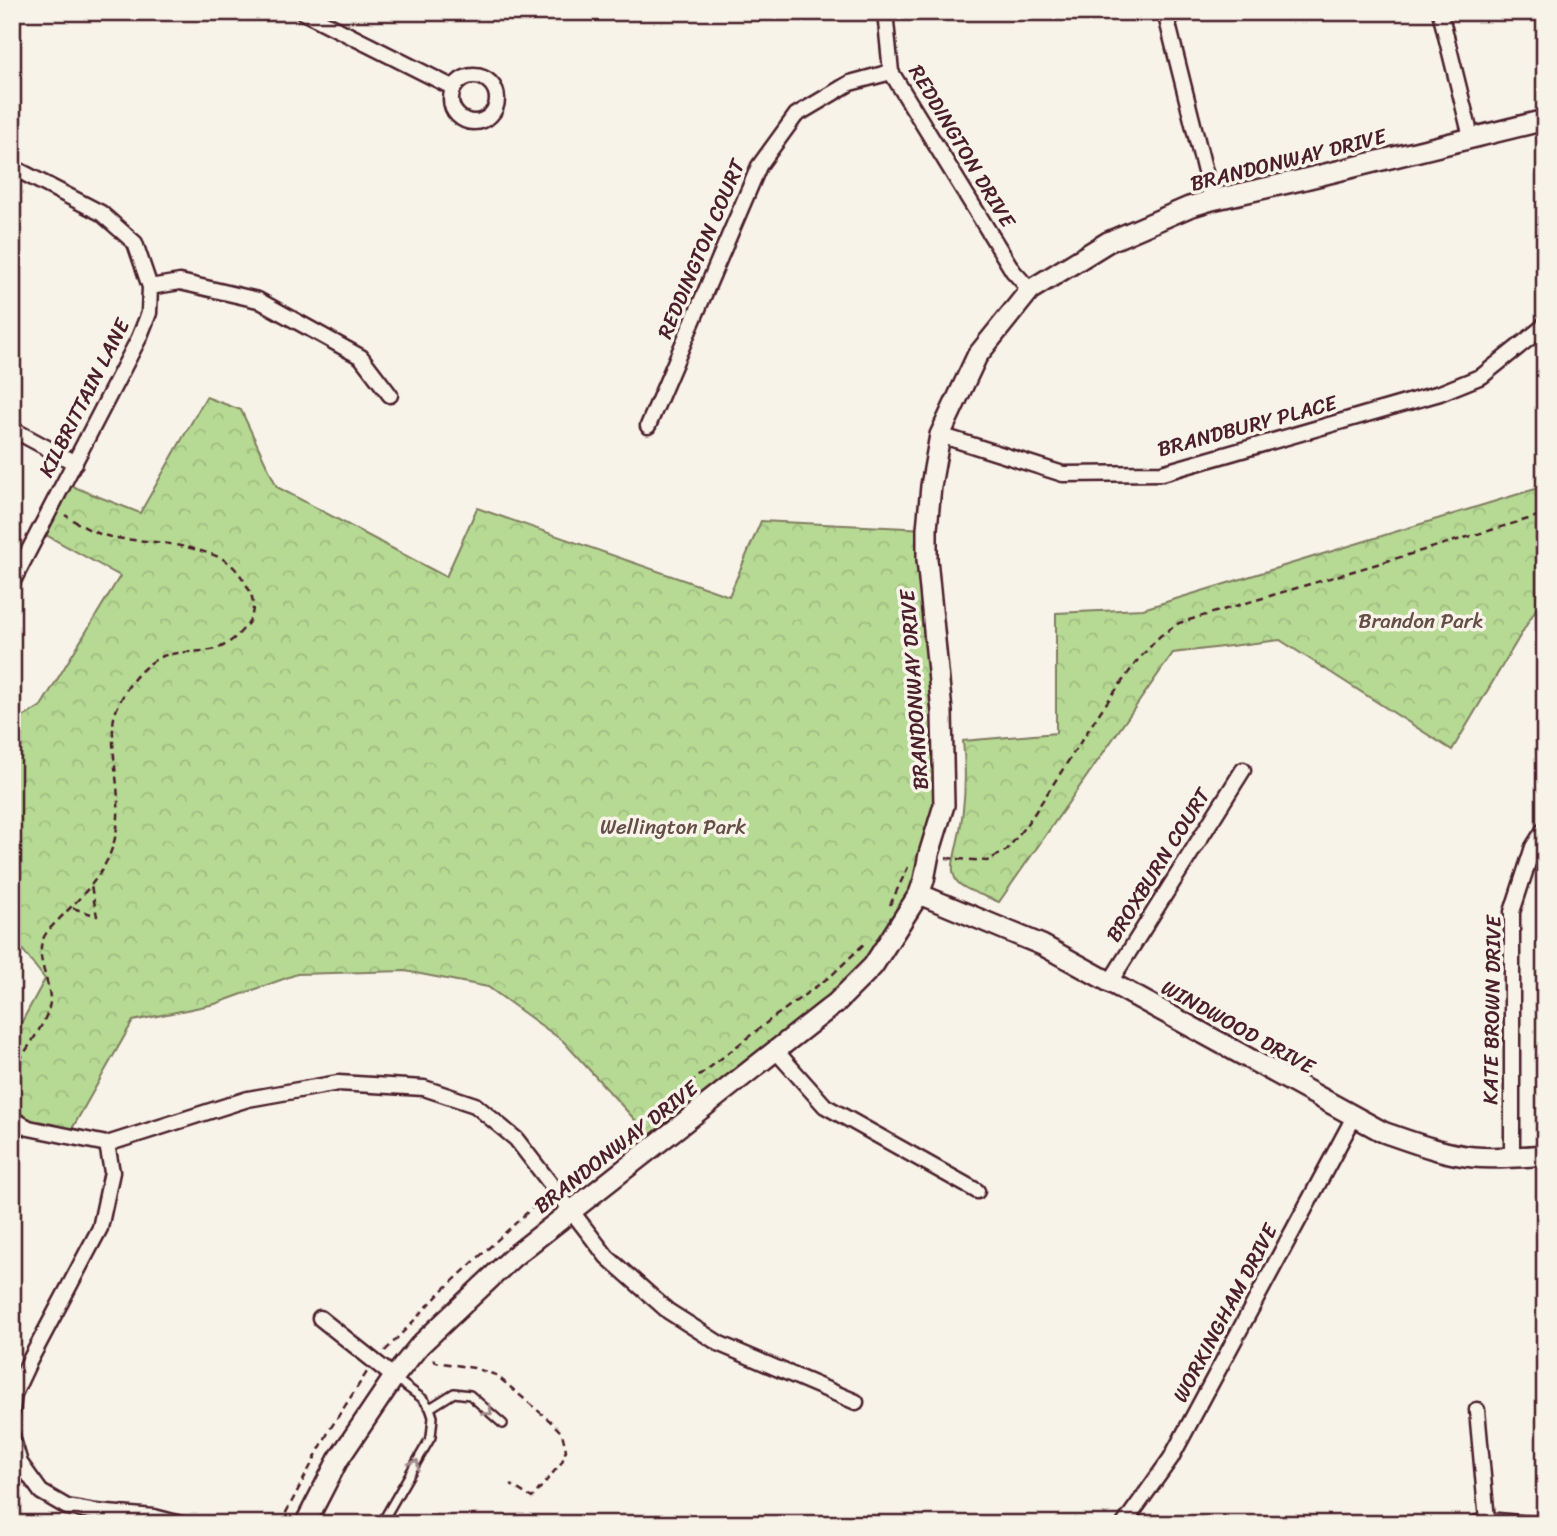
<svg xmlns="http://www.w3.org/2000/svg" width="1557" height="1536" font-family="Sriracha,sans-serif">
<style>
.park{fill:url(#park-crowns);stroke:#807c60;stroke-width:2}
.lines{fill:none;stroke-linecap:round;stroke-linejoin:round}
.lane-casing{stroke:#4a1f2b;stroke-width:12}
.street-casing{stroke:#4a1f2b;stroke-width:19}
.secondary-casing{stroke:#4a1f2b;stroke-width:24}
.path{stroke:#4a1f2b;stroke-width:2.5;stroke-dasharray:7 5;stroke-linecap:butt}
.lane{stroke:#f7f3e8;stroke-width:7}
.street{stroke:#f7f3e8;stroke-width:14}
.secondary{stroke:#f7f3e8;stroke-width:19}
.oneway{stroke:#a0898a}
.labels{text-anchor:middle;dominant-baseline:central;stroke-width:7;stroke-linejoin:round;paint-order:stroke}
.street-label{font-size:21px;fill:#4a1f2b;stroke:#f7f3e8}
.park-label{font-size:21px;fill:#654e45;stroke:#f7f3e8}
</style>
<defs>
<pattern id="park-crowns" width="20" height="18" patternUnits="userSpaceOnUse" patternTransform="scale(1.75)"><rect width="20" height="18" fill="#b6da94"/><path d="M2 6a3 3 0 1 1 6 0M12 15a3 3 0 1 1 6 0" fill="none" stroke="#9ebb80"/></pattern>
</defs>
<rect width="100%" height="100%" fill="#f7f3e8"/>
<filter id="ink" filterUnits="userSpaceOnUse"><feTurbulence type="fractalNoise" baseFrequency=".0143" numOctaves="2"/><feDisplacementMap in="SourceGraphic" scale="14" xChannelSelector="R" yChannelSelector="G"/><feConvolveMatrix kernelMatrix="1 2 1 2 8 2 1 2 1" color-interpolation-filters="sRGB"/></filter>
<g filter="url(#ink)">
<path class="park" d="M206 397 241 410 277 487 446 577 477 508 729 596 761 521 927 529 944 805 924 880 873 966 657 1144 563 1041 488 987 405 971 297 974 215 1004 133 1021 68 1136 12 1116V1040L45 979 12 936V724L41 706 120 576 39 531 64 483 140 513Z
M1545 486V594L1452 750 1280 640 1173 653 999 902C988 897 962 890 956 880 950 870 954 859 956 849 965 813 967 778 963 741L1056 733V613L1143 609Z"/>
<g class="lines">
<defs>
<path id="lane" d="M430 1408 454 1393 470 1395 503 1424
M381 1524 431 1437 433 1417 430 1408 423 1399 396 1379"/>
<path id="street" d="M303 12 454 88
M885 12 891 72 1013 271 1030 290
M1165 12 1212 200
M1440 12 1471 137
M451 99a23 23 0 1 1 46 0a23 23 0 1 1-46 0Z
M12 167 101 213 135 243 150 287 149 313 139 338 12 583
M150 287 180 282 258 300 361 357 390 395
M648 426 759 166 796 115 850 83 891 72
M12 429 75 463
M940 435 1063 474 1162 473 1440 393 1482 376 1543 327 1545 323
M1110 982 1243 770
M776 1051 825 1106 977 1191
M12 1119 29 1128 107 1144 248 1099 338 1083 424 1088 475 1105 516 1139 607 1257 668 1311 720 1344 856 1402
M1512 1157V912L1533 847 1545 828
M320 1318 394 1377
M1477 1410 1487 1520
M12 1411 14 1394 29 1362 100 1228 112 1172 107 1144
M12 1436 20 1463 41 1492 67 1507 96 1512 154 1517 181 1524
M1124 1524 1171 1458 1354 1117
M1476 1524 1487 1520 1530 1524"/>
<path id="secondary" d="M919 894 1042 945 1383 1132C1412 1142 1443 1154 1473 1157 1497 1159 1521 1157 1545 1155
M305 1524 338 1460 394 1377 420 1345 513 1257 836 1003 873 966 919 894 924 880 929 854 944 805 942 712 927 559V529L931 486 940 435 977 356 1030 290 1108 242 1189 207 1212 200 1301 180 1545 120"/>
</defs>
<use href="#lane" class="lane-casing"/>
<use href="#street" class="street-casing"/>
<use href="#secondary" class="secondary-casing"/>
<path class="path" d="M946 858 987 861 1007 850 1032 817 1100 712 1137 661 1160 636 1179 623 1545 514
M890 905 908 867
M73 908 97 916 91 886
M12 1071C23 1054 48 1022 50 1002 51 983 35 958 43 939 47 929 60 919 67 911 92 886 112 864 117 827 121 800 114 770 113 742 113 732 112 721 116 711 125 688 140 666 163 656 168 654 173 654 178 653 210 649 221 655 244 628 253 619 255 607 251 594 245 580 235 565 221 558 203 550 175 544 155 542 139 540 123 540 107 536 91 532 79 524 65 515
M569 1183 675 1095 770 1020 832 975 866 942
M385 1351 441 1292 532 1208 543 1206 546 1203
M433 1359 436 1362 474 1368 496 1375 549 1420 562 1433 566 1450 562 1462 532 1498 511 1485
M280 1524 330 1429 367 1372"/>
<use href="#lane" class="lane"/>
<use href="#street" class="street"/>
<use href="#secondary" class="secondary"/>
</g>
<defs><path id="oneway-chevron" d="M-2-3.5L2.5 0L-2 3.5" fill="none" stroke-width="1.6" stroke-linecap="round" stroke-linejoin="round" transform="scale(1.75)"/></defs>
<g class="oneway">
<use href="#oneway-chevron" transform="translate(488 1411) rotate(41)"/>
<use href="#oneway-chevron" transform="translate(415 1464) rotate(-60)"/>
</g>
</g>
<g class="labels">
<g class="street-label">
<text transform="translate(962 146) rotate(59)">REDDINGTON DRIVE</text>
<text transform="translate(1288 160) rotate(-14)">BRANDONWAY DRIVE</text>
<text transform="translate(701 249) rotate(-67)">REDDINGTON COURT</text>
<text transform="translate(84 398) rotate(-63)">KILBRITTAIN LANE</text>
<text transform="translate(1247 426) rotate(-15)">BRANDBURY PLACE</text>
<text transform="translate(914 690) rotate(-94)">BRANDONWAY DRIVE</text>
<text transform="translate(1158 865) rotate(-58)">BROXBURN COURT</text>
<text transform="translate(1492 1010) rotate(-89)">KATE BROWN DRIVE</text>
<text transform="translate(1238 1027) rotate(29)">WINDWOOD DRIVE</text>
<text transform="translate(616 1147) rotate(-38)">BRANDONWAY DRIVE</text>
<text transform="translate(1225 1313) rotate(-62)">WORKINGHAM DRIVE</text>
</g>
<g class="park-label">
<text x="1421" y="621">Brandon Park</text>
<text x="673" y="827">Wellington Park</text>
</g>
</g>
<rect width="1557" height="1536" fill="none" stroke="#f7f3e8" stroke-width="42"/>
<rect x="21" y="21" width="1515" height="1494" fill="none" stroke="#4a1f2b" stroke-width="2.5" filter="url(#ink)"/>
</svg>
